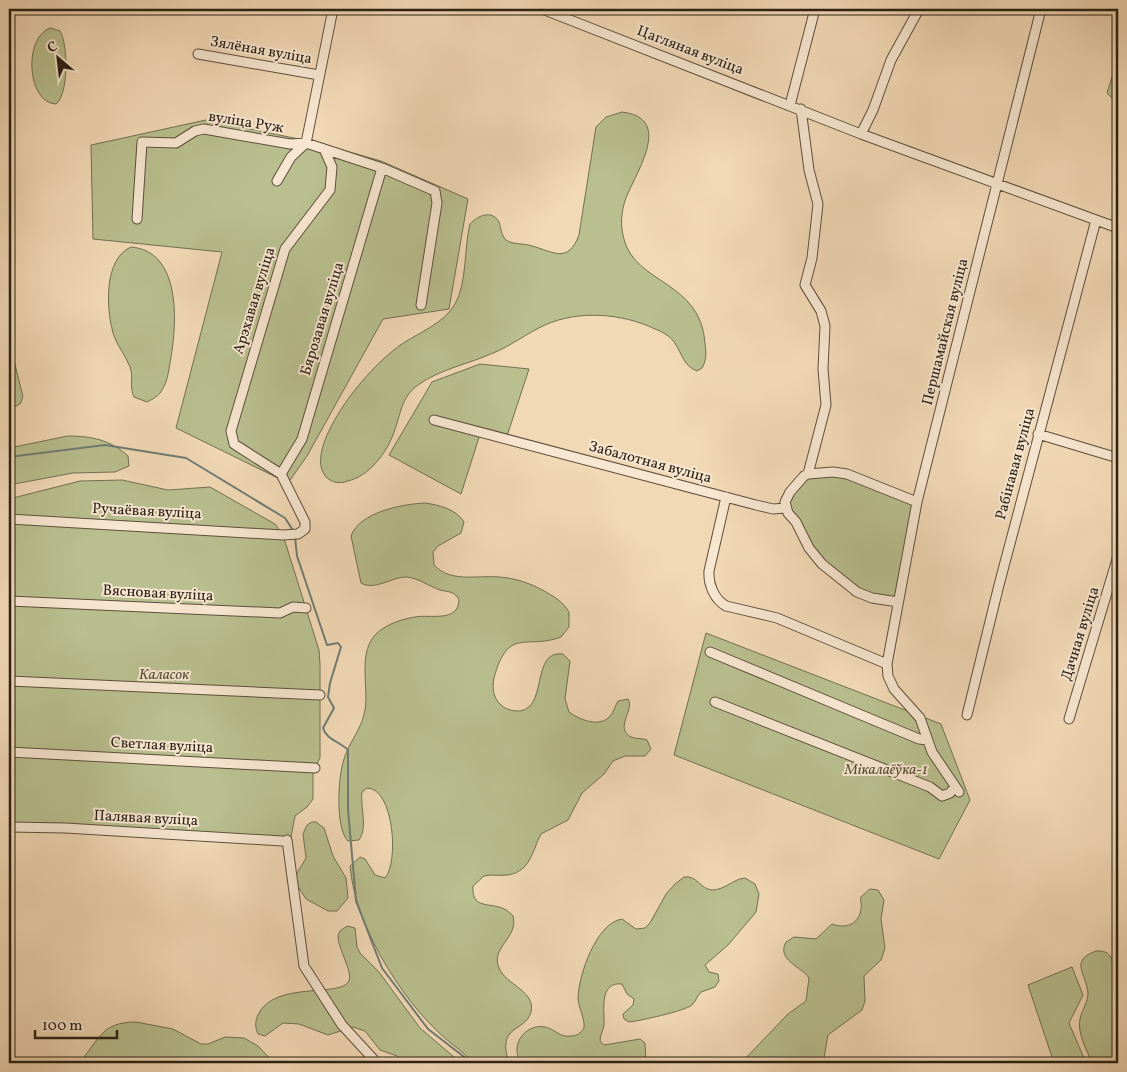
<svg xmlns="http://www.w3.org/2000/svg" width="1127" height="1072" font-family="Vollkorn,serif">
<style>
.green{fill:#b9bf8f;stroke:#727052}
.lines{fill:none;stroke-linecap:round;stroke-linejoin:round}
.stream{stroke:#6f7c74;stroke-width:2}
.minor-casing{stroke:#5d4f3c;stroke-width:11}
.minor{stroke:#f7e6d0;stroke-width:9}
.labels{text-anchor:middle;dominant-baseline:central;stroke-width:4;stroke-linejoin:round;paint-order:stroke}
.street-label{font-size:15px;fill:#2b2114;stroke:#f7e6d0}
.park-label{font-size:15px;font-style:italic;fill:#565039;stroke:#f7e6d0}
</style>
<rect width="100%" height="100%" fill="#f2d9b6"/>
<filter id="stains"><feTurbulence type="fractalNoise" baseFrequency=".004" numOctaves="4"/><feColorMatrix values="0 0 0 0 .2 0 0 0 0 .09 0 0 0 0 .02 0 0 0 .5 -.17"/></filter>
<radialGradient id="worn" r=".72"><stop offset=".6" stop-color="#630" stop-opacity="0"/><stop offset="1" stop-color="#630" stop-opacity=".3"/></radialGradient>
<path class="green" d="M50 28 60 31C68 44 69 94 56 104 27 103 23 38 50 28Z
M1118 58V98L1113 99 1107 93Z
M622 112C674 118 636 172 626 198 621 211 620 226 624 239 635 284 701 281 705 343 706 352 707 360 702 368L697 371C684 366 683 356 676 345 672 337 663 332 655 329 622 313 578 310 545 325 527 333 511 346 493 353 469 364 440 369 418 385 401 397 401 414 394 432 387 453 369 476 348 481 339 484 333 483 326 477 309 458 336 416 348 399 362 380 380 360 399 346 417 333 444 324 455 304 467 284 464 247 470 224 477 216 492 209 499 222 501 228 501 235 506 240 513 245 524 243 532 246 554 252 568 264 579 235L596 127 606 117Z
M206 120 318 143 381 161 468 199 449 309 383 319 307 456 288 483 176 428 222 252 93 239 91 145Z
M131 247C181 251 177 322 171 357 169 368 168 381 162 390 159 396 153 399 147 402L134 397C129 387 134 377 130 367 126 356 118 347 114 336 106 311 103 259 131 247Z
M9 340 23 397 20 404 9 410Z
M480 364 529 369 507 436 481 431 461 494 389 455 432 382Z
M68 436C91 436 111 440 128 456L129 466 115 472 73 473 9 485V448Z
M809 476H841L914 503 895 600 863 592 815 553 789 505 790 497Z
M122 480 168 490 210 487 275 524 283 535 319 650 320 664V758L313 771V799L307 807 295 816 291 837 287 840 9 830V499L80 481Z
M425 503C439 505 456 509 464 522L461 533 438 546 433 552 434 565C451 583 476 575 499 577 516 578 532 584 546 592 556 598 563 602 569 612V627L561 637C526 650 508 626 494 678 492 688 493 698 501 705 505 709 510 710 515 711 550 714 529 649 563 654L570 661 565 699 569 712C580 720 600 728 610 716 614 712 615 706 618 701L628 699C635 710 614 728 631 737 636 739 642 738 647 740L651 749 645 756H625L613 761 604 774 582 793 568 820 541 834C532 851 531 871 508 875 500 876 492 874 484 876L473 886C471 915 498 897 513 916 519 938 490 947 499 968 506 985 536 991 531 1012 525 1033 496 1024 509 1063 500 1063 488 1065 478 1063 471 1062 463 1052 457 1048 407 1011 355 928 350 866L360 857 365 859 375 875 385 878C399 863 394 788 367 788L362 792C360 807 368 827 359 840L348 841C335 828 338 776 344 759 349 742 362 729 365 710 369 686 357 652 377 633 387 624 402 619 415 617 430 614 458 623 459 600 455 591 448 592 440 590 428 586 419 578 406 577 392 577 374 591 361 583L351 536C360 512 402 504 425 503Z
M706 633 941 724 970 800 939 859 674 755Z
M312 822H316L324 828 333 856 346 878 348 898 337 911H328L306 899 297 885 296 875 306 858 303 834 307 825Z
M684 877C697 875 700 889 712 890 725 890 733 879 745 878L755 884 759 894 756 912 728 945 705 965 709 972 718 974 719 981 715 987 701 992C697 996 696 1001 692 1005 685 1011 639 1021 629 1022L624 1019 623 1014 633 1005 634 999 627 994 622 984C598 981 605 1013 604 1025 603 1031 600 1035 600 1041L604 1045 640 1039 645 1043 646 1063H522C508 1047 525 1023 545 1027 555 1029 560 1038 571 1036 577 1036 581 1033 584 1028 585 1017 578 1008 578 997 579 975 596 923 622 919L636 929 645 928 650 923 666 894 675 884Z
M870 889 878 890 884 900 881 919 885 948 881 960 864 976 865 1001 862 1010 828 1035 823 1063H741L788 1014 806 1001 809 978C802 967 776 960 786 942L794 937 816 939 832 924C845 929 859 925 861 909 862 905 860 901 861 897Z
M347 926 355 928 357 947 360 953 379 972 420 1028 461 1063H406L397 1056 380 1050 365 1031 353 1027 328 1035 299 1024 283 1023 265 1036 258 1034C255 1028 255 1021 258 1015 274 980 341 998 349 981 353 972 338 949 338 936L340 931Z
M1096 951C1101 951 1107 951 1110 956 1118 965 1118 1047 1118 1063H1092C1087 1050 1077 1034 1080 1019 1082 1010 1088 1002 1088 993 1086 973 1069 961 1096 951Z
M1072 967 1083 995 1069 1023 1086 1063H1054L1028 985Z
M136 1022 173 1029 201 1044H208L225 1037 244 1038 258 1046 274 1063H79C99 1040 101 1022 136 1022Z"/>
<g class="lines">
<path class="stream" d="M9 457 105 445 186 458 285 518 294 532
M295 537 297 556 327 645 338 643 341 647 330 683 328 697 334 708 323 728C326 739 340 742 348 750V809L356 901 382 968 428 1029 472 1063"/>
<defs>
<path id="minor" d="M542 9 861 134 1118 228
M198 54 319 75
M790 105 815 9
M801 109 809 170 818 204 812 258 805 285 821 311 825 326 823 369 826 405 808 474
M861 134 873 110 891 60 919 9
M306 143 382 168 435 191 437 203 421 305
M306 143 333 9
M277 181 291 157 306 143
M137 219 142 142 176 143 195 131 204 129 290 144 306 143
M434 420 756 505 773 509 786 508
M1038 434 1118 458
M281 474 302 439 382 168
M726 497 709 571C708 584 714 599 726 606L777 618 887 664
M9 519 283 535 298 534 305 529V522L281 474 234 444 231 431 285 249 330 190 332 167 324 149
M9 601 280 613 293 607 306 608
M898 602 872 598 857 592 822 564 809 548 796 522 788 513 785 502 790 492 804 476 808 474 833 472 847 474 917 502
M710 652 919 739 927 740
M9 681 320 695
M715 702 930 787 942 796 950 793 955 786
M967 715 999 585 1096 220
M1069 719 1118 556
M9 752 315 768
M959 792 932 752 920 718 894 689 888 676 887 664 917 502 1041 9
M9 827 65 828 282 841
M287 840 304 966 342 1025 377 1063"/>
</defs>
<use href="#minor" class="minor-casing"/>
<use href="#minor" class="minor"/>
</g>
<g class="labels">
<g class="street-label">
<text transform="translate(261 51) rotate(10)">Зялёная вуліца</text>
<text transform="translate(690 51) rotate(21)">Цагляная вуліца</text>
<text transform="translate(246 123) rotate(9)">вуліца Руж</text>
<text transform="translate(255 301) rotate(-73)">Арэхавая вуліца</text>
<text transform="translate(323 319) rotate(-73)">Бярозавая вуліца</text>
<text transform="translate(946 332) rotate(-76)">Першамайская вуліца</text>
<text transform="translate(650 463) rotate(15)">Забалотная вуліца</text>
<text transform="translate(1016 464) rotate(-75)">Рабінавая вуліца</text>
<text transform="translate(147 512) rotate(3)">Ручаёвая вуліца</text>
<text transform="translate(158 594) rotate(3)">Вясновая вуліца</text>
<text transform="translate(1081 634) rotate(-73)">Дачная вуліца</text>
<text transform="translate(162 746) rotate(3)">Светлая вуліца</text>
<text transform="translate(146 819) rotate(3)">Палявая вуліца</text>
</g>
<g class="park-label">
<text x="164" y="675">Каласок</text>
<text x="886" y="770">Мікалаёўка-1</text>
</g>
</g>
<rect width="1127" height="1072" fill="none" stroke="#f2d9b6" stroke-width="30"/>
<rect x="10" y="10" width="1107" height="1052" fill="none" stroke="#2b2114" stroke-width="2.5"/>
<rect x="15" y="15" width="1097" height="1042" fill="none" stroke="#2b2114"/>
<g transform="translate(58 58) rotate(332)" stroke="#f7e6d0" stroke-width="4" paint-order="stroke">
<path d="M0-4L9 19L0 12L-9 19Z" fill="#2b2114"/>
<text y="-8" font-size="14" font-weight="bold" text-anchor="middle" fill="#2b2114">С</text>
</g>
<path d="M35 1030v8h82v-8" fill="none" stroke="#2b2114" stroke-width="2.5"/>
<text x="42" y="1030" font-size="15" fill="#2b2114" stroke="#f7e6d0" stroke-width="4" paint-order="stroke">100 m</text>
<rect width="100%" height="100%" filter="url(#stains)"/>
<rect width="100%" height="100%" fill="url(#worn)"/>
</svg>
